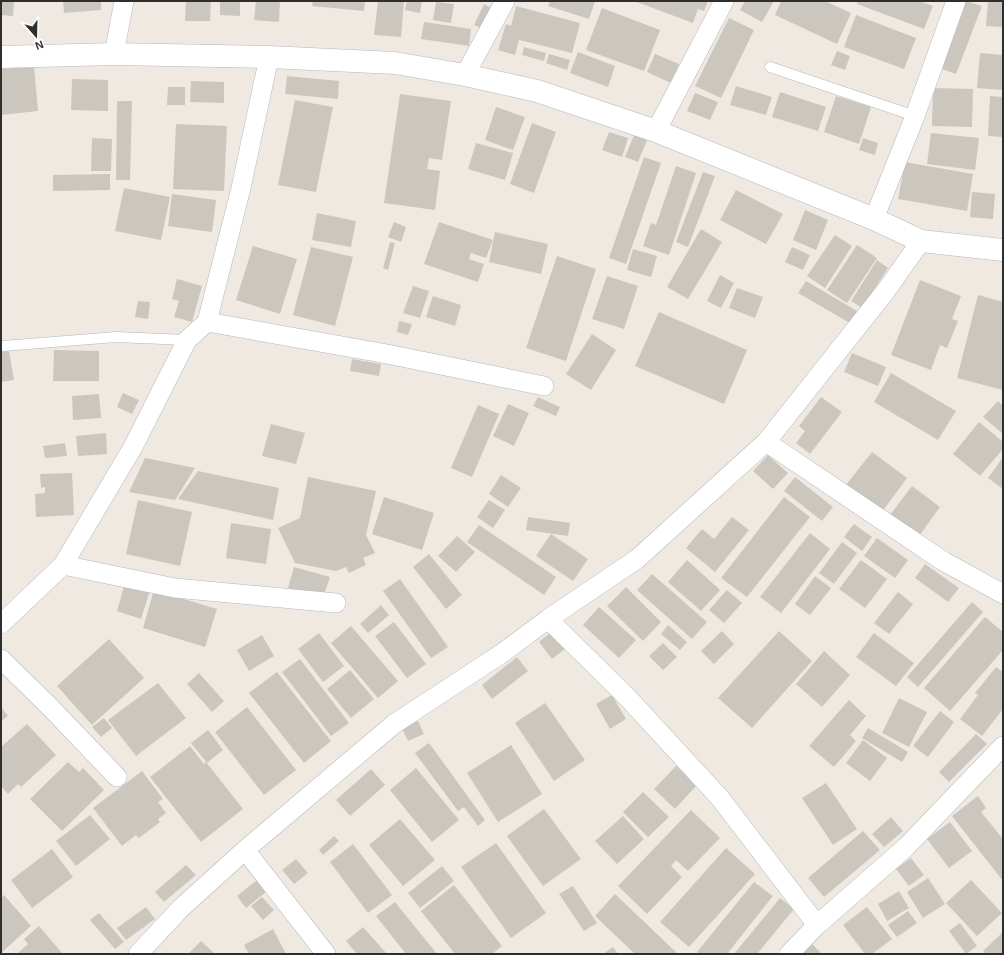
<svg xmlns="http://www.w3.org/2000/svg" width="1004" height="955" font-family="Arial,sans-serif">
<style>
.building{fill:#cbc7bf}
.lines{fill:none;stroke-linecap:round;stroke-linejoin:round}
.lane-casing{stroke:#b4b7c1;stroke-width:11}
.street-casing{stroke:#b4b7c1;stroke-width:20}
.secondary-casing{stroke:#b4b7c1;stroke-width:23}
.lane{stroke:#fff;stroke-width:10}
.street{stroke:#fff;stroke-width:19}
.secondary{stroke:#fff;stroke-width:22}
</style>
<rect width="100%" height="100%" fill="#efe9e1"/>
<path class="building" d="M1 1H14L13 16 1 15Z
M63 1H101V10L64 13Z
M186 1H211L210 21H185Z
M220 1H240V16L220 15Z
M256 1H280L279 22 254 20Z
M313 1H365L364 11 312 6Z
M378 1H404L401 37 374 35Z
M407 1H422L420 13 405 10Z
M550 1H595L589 19 548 6Z
M634 1H708L704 11 698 9 693 23Z
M745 1H774L762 22 740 10Z
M781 1H825L851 13 837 44 775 15Z
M858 1H919L933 6 924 29 857 4Z
M965 1 982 6 956 74 939 68Z
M988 1H1003V27L986 26Z
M436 2 454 4 451 23 433 20Z
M484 4 493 9 483 29 474 25Z
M516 6 580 23 572 53 519 40 515 55 498 50 506 24 511 26Z
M602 8 660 30 644 71 586 50Z
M856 15 916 38 904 69 844 47Z
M729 18 754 30 721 98 695 86Z
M424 22 471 29 469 46 421 39Z
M524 47 546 53 544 61 522 55Z
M837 51 850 56 845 70 831 65Z
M578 52 615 66 608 87 570 73Z
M980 53 1003 55V90L977 88Z
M549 54 570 60 567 70 546 63Z
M655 54 679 64 671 83 647 72Z
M34 66 38 111 1 115V69Z
M287 76 339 81 338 99 285 94Z
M72 79 108 80V111L71 110Z
M191 81 224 82V103L190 102Z
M736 86 772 97 766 115 730 105Z
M168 87H185V105H167Z
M933 88 973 89 972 127 932 126Z
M780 92 826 107 818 131 772 117Z
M695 93 718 102 710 120 687 111Z
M400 94 451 101 442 160 429 158 427 169 440 171 435 210 384 203Z
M836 96 871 107 859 144 824 132Z
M990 96 1003 97V137L988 136Z
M295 100 333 107 316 192 278 185Z
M117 101H132L130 180H116Z
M496 107 525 117 513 150 485 140Z
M532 123 556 132 534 193 510 184Z
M176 124 227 126 224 191 173 189Z
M609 132 628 138 622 157 602 150Z
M635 133 648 138 638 162 625 157Z
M931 133 979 138 975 170 927 164Z
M92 138 112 139 111 171H91Z
M863 138 878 143 875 155 859 150Z
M476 143 513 153 505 180 468 169Z
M644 157 661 163 626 264 609 258Z
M905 162 973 174 967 211 898 199Z
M676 166 696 173 669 255 643 246 651 223 656 225Z
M703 172 715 176 688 247 676 242Z
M110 174V190L53 191V175Z
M124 188 170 197 161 240 115 231Z
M736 190 783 214 766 244 720 220Z
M972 192 995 194 993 219 970 217Z
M172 194 216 200 212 232 168 226Z
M805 210 828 220 816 250 793 240Z
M317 213 356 221 351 247 312 240Z
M394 222 406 227 401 242 388 237Z
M439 222 493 240 486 258 471 253 469 259 484 264 478 282 424 264Z
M701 229 722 242 688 299 667 287Z
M495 232 548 244 541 274 489 262Z
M835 235 852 246 825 288 807 276Z
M390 242 395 243 388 270 383 268Z
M857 245 877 258 847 303 827 290Z
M253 246 297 259 280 314 236 300Z
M311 247 353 257 335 326 293 315Z
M792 247 810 255 803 270 785 262Z
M633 249 657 256 651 277 627 270Z
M557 256 596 269 566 361 526 348Z
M877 260 888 268 862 308 851 301Z
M720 275 734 283 721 308 707 301Z
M607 276 638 286 624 329 592 319Z
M177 279 202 286 192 322 174 317 179 301 172 299Z
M920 280 961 296 952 319 958 321 947 348 940 345 931 370 891 355Z
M806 281 857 311 850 323 798 293Z
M413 286 429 291 420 318 403 313Z
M737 288 763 297 755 318 729 308Z
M978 295 1003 302V390L957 378Z
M433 296 461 305 455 326 426 317Z
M138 301 150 302 148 319 135 317Z
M659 312 747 350 724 404 635 366Z
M399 321 412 324 408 335 397 332Z
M592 334 616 350 591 390 566 374Z
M54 350 99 351V381H53Z
M9 351 14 380 1 382V352Z
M852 353 886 367 878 386 844 372Z
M352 359 381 364 379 376 350 371Z
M891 373 956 411 938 440 874 402Z
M123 393 139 400 132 414 117 407Z
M99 394 101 418 73 420 72 396Z
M538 397 560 407 556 416 533 406Z
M821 397 842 412 810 454 796 443 805 431 799 426Z
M998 401 1003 406V434L983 417Z
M508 404 529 413 514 446 493 436Z
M478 405 499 414 472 477 451 468Z
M979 422 1003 442V449L980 476 953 454Z
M271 424 305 433 296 464 262 456Z
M106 433 107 454 78 456 76 436Z
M65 443 67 456 45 458 43 446Z
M872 452 907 478 882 512 846 485Z
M768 455 788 473 773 489 753 471Z
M1003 457V489L988 478Z
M145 458 195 468 175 500 129 492Z
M198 471 279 488 273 520 178 499Z
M72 473 74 515 36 517 35 494 45 493V487L41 488 40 474Z
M501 475 521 488 508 507 489 494Z
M308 477 376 491 366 535 375 553 363 558 366 565 349 573 346 567 336 571 295 563 278 528 300 518Z
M795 477 833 507 822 521 784 491Z
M912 486 940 507 919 536 890 515Z
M384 497 434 513 422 550 372 534Z
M784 497 810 517 747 597 721 578Z
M138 500 192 512 180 566 126 554Z
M489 500 505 510 493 528 477 517Z
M528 517 570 523 568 536 526 530Z
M732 517 749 530 715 572 686 548 702 529 714 539Z
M231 523 271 529 266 564 226 558Z
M854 524 872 537 862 551 844 537Z
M479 525 556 577 544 595 467 542Z
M810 533 830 549 781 613 760 597Z
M551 534 588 559 573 581 536 556Z
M457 536 475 552 456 572 438 556Z
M877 538 908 560 895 578 864 556Z
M842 542 857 553 834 584 819 573Z
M429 554 462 595 446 609 413 567Z
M687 560 720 590 701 611 668 582Z
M861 560 887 579 865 608 839 589Z
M925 564 959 588 948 602 915 578Z
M294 567 330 577 323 598 288 588Z
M652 574 707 622 692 639 637 590Z
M815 576 831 588 810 615 795 604Z
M400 579 448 647 431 658 383 591Z
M125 583 150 590 141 619 117 611Z
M626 587 661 622 643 641 607 606Z
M154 590 217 609 205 647 143 628Z
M727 590 742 603 724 623 709 610Z
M898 592 913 604 889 634 874 623Z
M972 602 983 612 918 687 907 677Z
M381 605 389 615 368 633 360 624Z
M599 607 636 640 619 658 583 625Z
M985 617 1003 632V650L950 711 924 688Z
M394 622 426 664 407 678 375 636Z
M668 625 687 642 680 650 661 634Z
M351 626 398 681 378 698 331 643Z
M722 631 734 644 714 664 701 651Z
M779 631 812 661 752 728 718 698Z
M551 632 565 649 552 659 539 642Z
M319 633 344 666 323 682 298 649Z
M874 633 914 663 896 686 856 657Z
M262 635 274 656 249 671 237 650Z
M109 639 144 678 92 725 57 686Z
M663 643 677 657 663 670 649 656Z
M824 651 850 675 822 707 796 684Z
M517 657 528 671 492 699 482 685Z
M300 659 349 723 331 736 282 672Z
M996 667 1003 672V709L982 736 960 719 978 695 975 693Z
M350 670 374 699 351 718 327 689Z
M277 672 331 741 304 763 249 693Z
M199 673 224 701 212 712 187 684Z
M158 683 186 718 136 756 108 720Z
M612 695 626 719 610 729 596 704Z
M899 698 927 712 909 747 882 733Z
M849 700 866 716 850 735 856 741 834 767 809 746Z
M545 703 585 760 554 781 515 723Z
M1 707 8 716 1 721Z
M247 707 296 770 264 795 215 732Z
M940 711 954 722 928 757 913 746Z
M104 718 112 728 101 737 92 727Z
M418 721 424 734 408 741 402 728Z
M27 724 56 755 21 787 18 784 8 794 1 786V747Z
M868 728 908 752 902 762 862 738Z
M208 730 223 750 207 763 191 743Z
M976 734 987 744 949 782 939 772Z
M863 740 887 758 870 781 846 763Z
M429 743 485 820 478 826 464 807 458 811 415 753Z
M511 745 542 794 498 822 467 773Z
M190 746 204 764 206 762 243 809 201 842 150 777Z
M68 762 79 772 83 768 104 790 62 831 30 799Z
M676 766 697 785 675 809 654 789Z
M416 768 459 820 432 842 390 790Z
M371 769 385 785 350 816 336 800Z
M142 771 163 799 158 802 166 813 158 819 160 822 139 838 136 835 122 846 93 808Z
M826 783 857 829 833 845 802 798Z
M643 792 669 817 648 837 623 812Z
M978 796 986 808 981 812 1003 839V881L952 816Z
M544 809 581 859 543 886 507 836Z
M691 810 720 838 688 871 676 860 671 866 682 877 647 914 618 886Z
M90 815 110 839 76 866 56 841Z
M623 816 644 839 617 864 595 841Z
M891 817 903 831 884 847 872 834Z
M400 819 435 860 403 886 369 845Z
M950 822 972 851 949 868 927 839Z
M863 831 880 850 824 897 808 878Z
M334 836 339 841 323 855 319 850Z
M496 843 546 913 511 938 461 867Z
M353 844 392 895 368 913 330 862Z
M726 848 755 874 689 947 660 922Z
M52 849 73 877 32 908 11 880Z
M911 858 924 875 909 886 896 869Z
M296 859 308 873 294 884 282 870Z
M186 865 196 875 164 902 155 892Z
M442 866 454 881 420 908 408 893Z
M928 878 945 904 923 918 907 892Z
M257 880 266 892 246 908 237 896Z
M971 880 1002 913 977 936 946 903Z
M754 882 773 896 727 954H699L697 952Z
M454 885 502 946 492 954H455L421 911Z
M573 886 597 923 584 931 559 894Z
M899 891 909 908 887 921 878 904Z
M615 894 678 954H635L595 916Z
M4 895 31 926 1 953V898Z
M262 897 274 910 263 920 251 906Z
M780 898 794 909 757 954H734Z
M395 902 437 954H406L376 916Z
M146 907 155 919 126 940 117 928Z
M867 907 892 939 872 954H865L843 925Z
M908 911 917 923 897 937 888 925Z
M99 913 124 942 115 949 90 920Z
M960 923 977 946 966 954 949 931Z
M39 926 62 953 17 954 28 944 24 939Z
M363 927 387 954H357L346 941Z
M273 929 286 954H249L244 945Z
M1003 932V954H986L983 951Z
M201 941 215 954H188Z
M811 943 822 954H801Z
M613 947 618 954H603Z"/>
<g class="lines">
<defs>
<path id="lane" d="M770 67 915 116
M3 346 116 337 187 340"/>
<path id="street" d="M114 54 124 1
M465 75 505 1
M656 131 724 1
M874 219 915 116 956 1
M207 322 387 354 544 386
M766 442 943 561 1003 594
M63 565 175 588 336 603
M548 619 628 698 720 798 817 925
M1 624 63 565 133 447 187 340 207 322 241 188 269 57
M1 659 50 707 117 777
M245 850 326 954
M138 954 181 908 245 850 394 724 501 654 548 619 637 559 766 442 885 292 921 241
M789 954 817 925 906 847 1003 746"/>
<path id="secondary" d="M1 57 114 54 269 57 395 63 465 75 537 91 656 131 874 219 921 241 1003 250"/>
</defs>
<use href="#lane" class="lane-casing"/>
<use href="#street" class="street-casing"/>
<use href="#secondary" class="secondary-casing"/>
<use href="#lane" class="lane"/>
<use href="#street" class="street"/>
<use href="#secondary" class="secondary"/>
</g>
<rect width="1004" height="955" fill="none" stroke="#2e2e2e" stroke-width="4"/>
<g transform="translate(36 36) rotate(160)" stroke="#ffffff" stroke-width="3" paint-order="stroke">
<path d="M0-3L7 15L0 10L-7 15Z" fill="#2e2e2e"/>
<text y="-6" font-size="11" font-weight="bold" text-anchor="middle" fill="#2e2e2e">N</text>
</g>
</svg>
